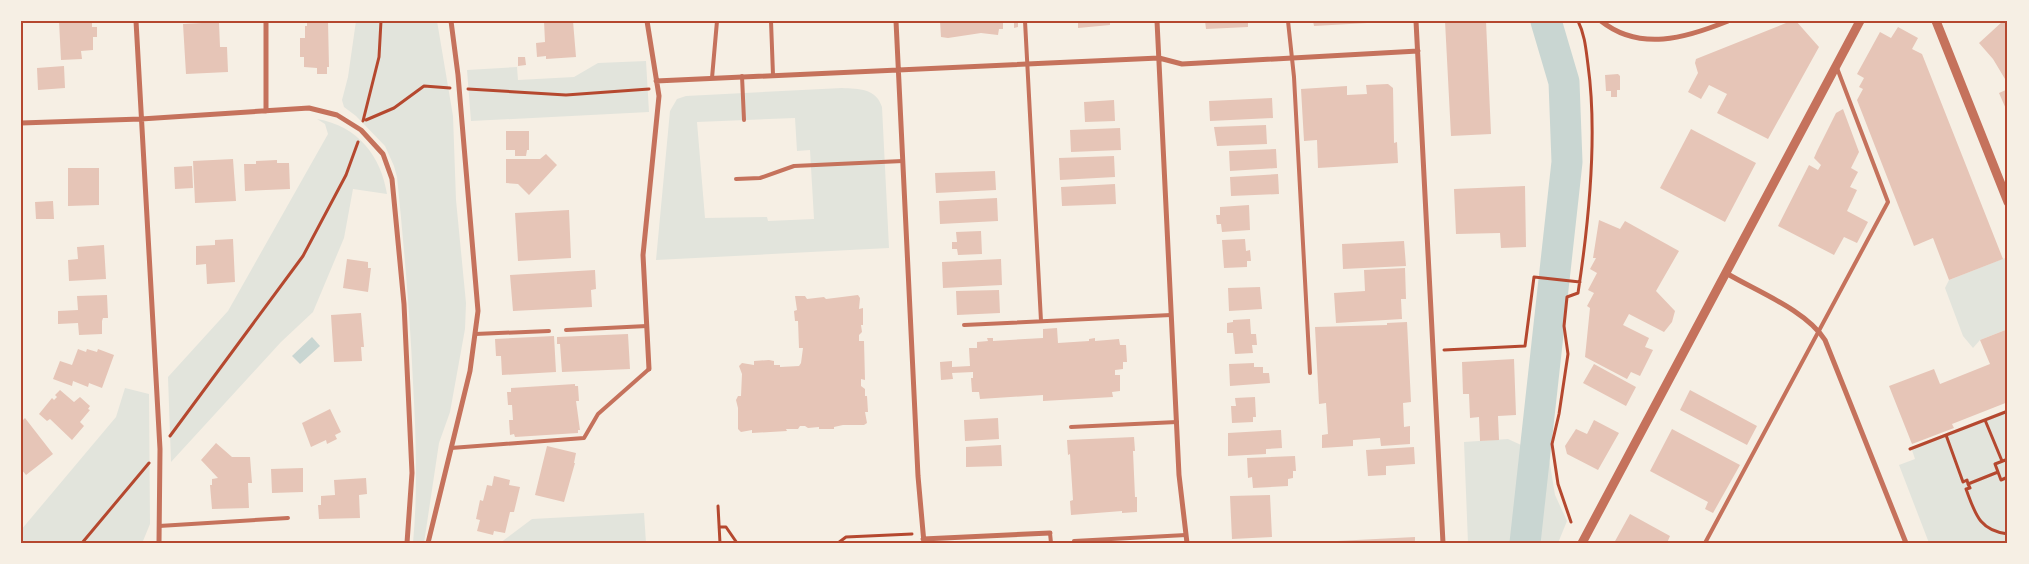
<svg xmlns="http://www.w3.org/2000/svg" width="2029" height="564" font-family="'Playfair Display',serif">
<style>
.green{fill:#e2e4dc;fill-rule:evenodd}
.water{fill:#c9d6d2}
.lines{fill:none;stroke-linecap:round;stroke-linejoin:round}
.river{stroke:#c9d6d2;stroke-width:31}
.building{fill:#e6c5b7}
.path{stroke:#b5482f;stroke-width:3}
.service{stroke:#c5725c;stroke-width:4}
.minor{stroke:#c5725c;stroke-width:5}
.tertiary{stroke:#c5725c;stroke-width:9}
.neatline{fill:none;stroke:#b5482f;stroke-width:2}
</style>
<rect width="100%" height="100%" fill="#f6efe4"/>
<path class="green" d="M356 21H437L453 116 456 200 466 303 465 329 450 412 439 443 424 543H413C418 489 416 436 413 383 410 314 404 246 397 177L394 166 385 146 356 116 344 107 342 100 348 77Z
M646 61 649 112 471 121 467 70 517 67 518 80 574 77 598 63Z
M842 88C859 89 876 88 882 107L889 248 656 260 670 111 677 99 686 96ZM795 118 797 151 810 150 814 219 768 221 767 217 705 218 697 122Z
M317 119C358 126 381 156 387 194L353 189 344 238 313 312 281 342 171 462 168 377 228 311 328 134 325 124Z
M2005 258 2008 267V329L1980 340 1973 348 1963 336 1945 288 1949 280Z
M125 388 149 394 150 524 143 541 21 543V530L116 417Z
M2008 409V543H1929L1899 465 1915 459 1911 447Z
M1508 439 1549 458 1555 495 1567 521 1558 543H1468L1464 442Z
M644 513 646 543H500L532 519Z"/>
<path class="water" d="M312 337 320 346 300 364 292 356Z"/>
<g class="lines">
<path class="river" d="M1525 543 1567 162 1564 82 1546 21"/>
</g>
<path class="building" d="M59 21H92V27H97V37H93V50L81 51 82 59 61 60Z
M202 21 219 23 220 47H227L228 72 186 74 183 24 202 23Z
M307 21H328L329 67H327V74H317V68L304 67V57H300V38H305V26H307Z
M544 21H573L576 57 546 59V56L537 57 536 43 545 42Z
M940 21H1003V29H999L998 35 981 33 948 38 941 37Z
M1078 21H1110V25L1078 28Z
M1205 21H1248V27L1206 29Z
M1313 21H1367V23L1314 26Z
M1445 21H1486L1491 134 1451 136Z
M1791 21H1796L1819 47 1768 139 1717 113 1727 94 1709 85 1701 99 1688 92 1698 73 1695 63 1696 59Z
M2003 21H2008V84L1993 59 1979 43Z
M1014 22H1018V27L1014 28Z
M1898 27 1918 38 1912 49 1922 54 2003 259 1949 280 1933 238 1914 246 1857 100 1863 89 1859 87 1864 78 1857 74 1880 32 1891 38Z
M518 57H525L526 65 518 66Z
M64 66 65 88 38 90 37 68Z
M1618 74 1620 76V90H1617V97H1611V91H1606L1605 75Z
M1388 84 1393 88 1394 143 1397 142 1398 163 1318 168 1317 140 1304 141 1301 89 1347 86V95L1367 94 1366 85Z
M2008 89V108L2006 109 1999 93Z
M1272 98 1273 118 1210 121 1209 101Z
M1114 100 1115 121 1085 122 1084 102Z
M1843 109 1859 152 1851 168 1858 172 1850 187 1857 190 1847 211 1868 222 1857 243 1844 237 1834 255 1778 226 1809 165 1818 170 1821 165 1814 158 1817 151 1836 113Z
M1266 125 1267 144 1217 146 1214 127Z
M1120 128 1121 150 1071 152 1070 130Z
M1691 129 1756 163 1725 222 1660 188Z
M506 131H529V150H527L526 156H515V150H506Z
M1276 149 1277 168 1230 171 1229 151Z
M546 154 557 165 529 195 518 184 506 183V159H540Z
M1114 156 1115 177 1060 180 1059 158Z
M233 159 236 201 195 203 193 161Z
M277 160V163H289L290 189 245 191 244 164H256V161Z
M192 166 193 188 175 189 174 167Z
M68 168H99V205L68 206Z
M995 171 996 190 936 193 935 173Z
M1278 174 1279 194 1231 196 1230 177Z
M1115 184 1116 204 1062 206 1061 187Z
M1525 186 1526 247 1501 248 1500 233 1456 234 1454 189Z
M997 198 998 221 940 224 939 201Z
M53 201 54 219H36L35 202Z
M1249 205 1250 230 1222 232 1221 224H1217L1216 215H1220V207Z
M569 210 571 258 518 261 515 213Z
M1599 220 1620 229 1625 221 1679 251 1656 291 1675 311 1672 322 1664 332 1629 314 1623 325 1649 338 1645 347 1653 350 1640 376 1631 372 1627 379 1585 357 1590 308 1587 306 1594 293 1588 290 1597 273 1590 269 1596 258H1593Z
M981 231 982 254 958 255 957 249H952V242H957L956 232Z
M233 239 235 282 207 284 206 264 196 265V246L215 245V240Z
M1245 239 1246 251 1250 250 1251 261H1247V267L1224 268 1222 240Z
M1404 241 1406 266 1343 269 1342 244Z
M104 245 106 279 69 281 68 260 78 259 77 247Z
M347 259 368 262V268H371L368 292 343 288Z
M1001 259 1002 285 943 288 942 262Z
M1405 268 1406 299H1401L1402 319 1336 323 1334 293 1365 291 1364 270Z
M595 270 596 289 591 290 592 307 513 311 510 275Z
M1260 287 1262 309 1229 311 1228 288Z
M999 290 1000 313 957 315 956 291Z
M107 295 108 318H103L102 321V334L79 335 78 323 58 324V311L78 310 77 296Z
M858 295 860 298 859 309 863 308V325H861L862 332 859 335V341H864L865 380 861 379V386L865 389V396H867L868 412H865L867 423 864 425H843L834 427V429H819V427L808 428 805 426H800L798 429H786L787 431 752 433V430L741 432 738 429V408L736 400 738 396H741L742 374 739 366 742 363 754 365V361L769 360 774 361V365H780V367L799 366 801 363 803 348H799L798 321H795L794 311 797 310 795 296H805L807 299 824 297 826 299Z
M361 313 364 347H361L362 361 334 362 331 315Z
M1250 319 1251 334H1256L1257 345H1252L1253 353 1235 354 1233 333H1227V323L1233 322V320Z
M1407 322 1411 402 1403 403 1404 427 1410 426V444L1381 446 1380 438 1353 440V446L1322 448V435L1328 434 1326 403 1319 404 1315 327 1387 325V323Z
M1057 328 1058 343 1089 341V339L1095 338V341L1119 339 1120 345H1126L1127 362H1123V369L1115 370V375H1120V391L1112 392 1113 397 1043 401V395L980 399 979 392H972L971 378H973V372L952 373 953 379 941 380 940 362 952 361V367L970 366 969 348H977V342L988 341 987 338H993V341L1043 338V329Z
M2008 329V402L1952 424 1954 428 1912 444 1889 386 1934 369 1940 384 1990 364 1980 340Z
M628 334 630 369 562 372 560 344H557V337Z
M554 336 556 372 502 375 501 356H496L495 339Z
M78 349 86 352 87 349 97 352 98 349 114 355 102 388 89 383 88 387 73 381 72 386 53 379 60 361 72 365Z
M1514 359 1516 415 1498 416 1499 440 1480 441 1479 417 1470 418 1469 394H1463L1462 362Z
M1254 363V367H1263V373H1269L1270 383 1230 386 1229 364Z
M1594 364 1636 387 1626 406 1583 383Z
M575 384V386H578L579 401H576L580 430H578V433L515 437 514 434 510 435 509 420H513L512 405H508L507 392H511V388Z
M60 390 74 402 80 397 90 406 88 409 90 410 80 422 84 426 72 440 50 419 47 421 39 414 52 398 54 400 57 397 55 395Z
M1690 390 1757 426 1747 445 1680 410Z
M1255 397 1256 417H1253V422L1232 423 1231 406H1236L1235 398Z
M330 409 341 432 335 435 337 439 327 444 326 440 311 447 302 423Z
M25 418 53 454 26 475 21 469V422Z
M998 418 999 439 965 441 964 420Z
M1594 420 1619 433 1598 470 1567 454 1565 446 1576 429 1587 434Z
M1672 429 1740 465 1713 513 1705 509 1708 502 1650 471Z
M1281 430 1282 448 1266 449V454L1228 456V433Z
M1134 437 1135 451H1133L1135 497H1137V512L1122 513V511L1071 515 1070 501 1073 500 1070 454 1068 455 1067 440Z
M216 443 232 457H250L252 483H248L249 508 212 509 210 485H212V479L218 478 201 460Z
M1001 445 1002 466 966 467V447Z
M547 446 576 453 574 463H575L564 502 535 495Z
M1414 447 1415 464 1386 466V475L1368 476 1366 450Z
M1295 456 1296 471H1293V478L1288 479V486L1253 488 1252 477 1248 478 1247 458Z
M303 468V492L272 493 271 469Z
M494 476 510 480 509 485 520 487 514 512H510L505 533 494 531 493 535 477 531 480 520 476 519 480 500 483 501 487 485 492 486Z
M366 478 367 494 359 495 360 518 319 519 318 505H321V496L335 495 334 480Z
M1270 495 1272 537 1232 539 1230 496Z
M1630 514 1670 536 1667 543 1661 541V543H1614Z
M1415 537V543H1337V541Z"/>
<g class="lines">
<path class="path" d="M468 89 566 95 649 89
M366 120 394 108 424 86 450 88
M363 121 379 57 381 21
M1444 350 1525 346 1534 277 1580 282
M1985 420 2002 461
M1946 435 1963 482 1967 480 1968 484 1998 472
M170 436 303 256 346 175 358 142
M1910 449 2008 411
M2008 459 1995 464 2001 480 2008 477
M1968 484 1970 488 1966 489C1975 513 1979 531 2008 534
M718 506 720 543
M1571 522 1558 484 1552 444 1559 414 1568 354 1564 326 1567 297 1578 293C1589 221 1598 137 1588 65 1586 50 1585 35 1578 21
M719 527H726L737 543
M82 543 149 463
M838 543 846 537 912 534"/>
<path class="service" d="M771 21 773 75
M1025 21 1041 321
M1288 21 1294 77 1310 373
M742 76 744 120
M712 78 717 21
M736 179 760 178 794 166 903 161
M964 325 1171 315
M566 330 647 326
M475 334 549 331
M1071 427 1177 422
M451 448 584 438 598 414 649 369
M159 526 288 518
M1050 533 1051 543
M1074 541 1186 535
M1705 543 1888 202 1837 68"/>
<path class="minor" d="M136 21 160 449 159 543
M647 21 659 96 643 255 649 369
M896 21 918 476 924 543
M1157 21 1179 475 1187 543
M1416 21 1443 543
M1601 21C1640 52 1686 38 1728 21
M656 81 1159 58 1182 64 1418 51
M266 111V21
M21 123 141 119 309 108 337 115 361 130 383 154 392 179 404 304 412 473 407 543
M1726 273C1756 291 1806 310 1825 340L1906 543
M923 539 1050 533
M428 543 470 371 478 311 458 75 451 21"/>
<path class="tertiary" d="M1936 21 2008 202
M1582 543 1860 21"/>
</g>
<rect width="2029" height="564" fill="none" stroke="#f6efe4" stroke-width="45"/>
<rect x="22" y="22" width="1984" height="520" class="neatline"/>
</svg>
